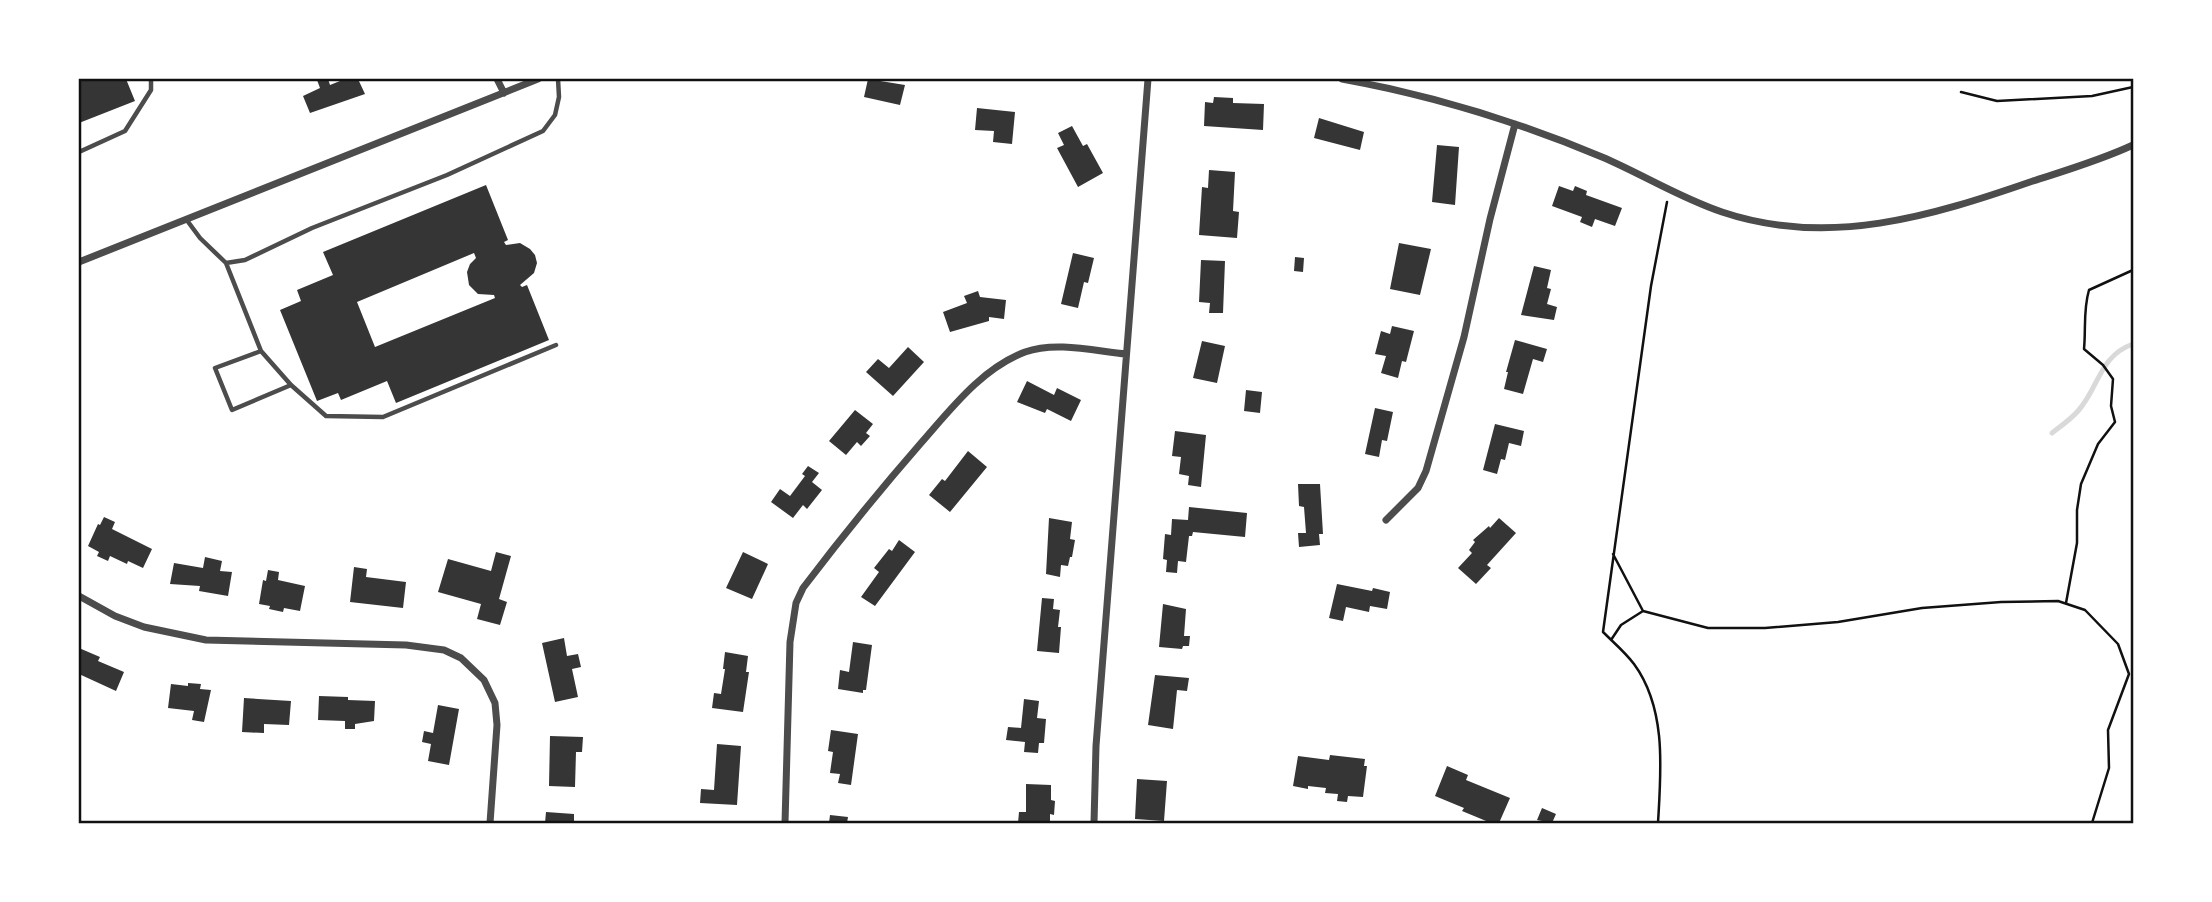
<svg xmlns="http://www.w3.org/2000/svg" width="2212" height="902" font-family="Spectral,serif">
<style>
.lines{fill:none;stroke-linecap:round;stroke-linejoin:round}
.stream{stroke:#d9d9d9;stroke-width:5}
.building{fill:#353535;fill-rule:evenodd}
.path{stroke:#111;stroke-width:2.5}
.service{stroke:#4c4c4c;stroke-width:4.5}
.minor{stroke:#4c4c4c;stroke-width:7}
.neatline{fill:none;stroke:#111;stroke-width:2.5}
</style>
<rect width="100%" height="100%" fill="#fff"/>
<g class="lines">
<path class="stream" d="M2052 433C2061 426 2071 419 2078 411 2099 388 2099 356 2133 344"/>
</g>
<path class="building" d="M79 79H126L135 101 79 123Z
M320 79H328L330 85 345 79H358L365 94 310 113 303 96 320 88 317 80Z
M868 79 905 85 900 105 864 97Z
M1214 97 1233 98V103L1264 104 1263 130 1204 126 1205 102 1213 103Z
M977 108 1015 112 1012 144 993 142 994 131 975 130Z
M1319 118 1364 132 1360 150 1314 138Z
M1072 126 1083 146 1087 144 1103 173 1078 187 1057 148 1064 145 1058 133Z
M1437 145 1459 147 1455 205 1432 202Z
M1209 170 1235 172 1233 211 1239 212 1237 238 1199 235 1202 187 1208 188Z
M486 185 508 240 504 242 506 245 520 243 530 249 535 255 537 263 534 273 520 285 522 287 527 285 549 340 396 403 387 381 341 400 338 393 317 401 280 310 301 301 297 290 333 275 323 252ZM474 253 476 258 470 264 467 272 469 285 478 294 494 295 495 298 375 347 357 302Z
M1559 186 1573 191 1575 186 1587 191 1586 195 1622 208 1615 226 1595 219 1592 227 1580 222 1582 217 1552 206Z
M1399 243 1431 249 1420 295 1390 289Z
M1073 253 1094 258 1088 283 1084 282 1078 308 1061 304Z
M1295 257 1304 258 1303 272 1294 271Z
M1201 260 1225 261 1223 313H1209L1210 303 1199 302Z
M1534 266 1551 270 1547 288 1551 289 1547 304 1557 307 1554 320 1521 315Z
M978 291 980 297 1006 300 1004 319 989 317V321L950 332 943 312 967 303 964 296Z
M1392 326 1414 331 1406 362 1402 361 1398 378 1381 373 1386 356 1375 354 1381 331 1390 334Z
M1515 340 1547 349 1543 362 1533 359 1523 394 1504 389 1508 372H1506Z
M1202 341 1225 346 1217 383 1193 378Z
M908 347 924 362 893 396 866 372 878 359 889 368Z
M1027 381 1054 395 1057 388 1081 400 1071 421 1047 409 1045 413 1017 402Z
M1246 390 1262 392 1260 413 1244 411Z
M1375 408 1393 412 1387 441 1382 440 1379 457 1365 454Z
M855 410 873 424 866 433 870 436 861 446 857 442 846 455 829 441Z
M1495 424 1524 431 1521 446 1509 443 1505 460 1501 459 1497 474 1483 470Z
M1175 431 1206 435 1201 487 1188 485 1189 476 1179 474 1181 457 1172 456Z
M968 451 987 467 950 512 929 495 942 479 945 481Z
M808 466 819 473 812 482 822 490 807 509 803 505 793 518 771 502 780 489 790 496 805 476 802 474Z
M1298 484H1320L1323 534H1319L1320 545 1299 547 1298 533H1306L1304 507 1299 506Z
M1189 507 1247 513 1245 537 1193 532 1192 536H1189L1186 562 1178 561 1177 573 1166 572 1167 560 1163 559 1165 534 1171 535 1172 519 1188 520Z
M104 517 115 522 112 529 152 549 143 568 128 561 127 564 110 556 108 561 97 556 99 552 88 546 98 524 100 525Z
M1049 518 1072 522 1070 539 1075 540 1072 557H1070L1068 566 1061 565 1060 577 1046 574Z
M1499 518 1516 533 1487 565 1491 568 1476 584 1458 568 1472 553 1469 550 1475 542 1473 540 1489 526 1490 528Z
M899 540 915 552 875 606 861 597 879 572 874 568 889 549 892 551Z
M496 552 511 556 499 599 507 602 500 625 477 619 481 604 438 592 448 559 491 571Z
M743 552 768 564 752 599 726 588Z
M205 557 222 561 220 571 232 572 228 596 199 591 200 586 170 584 174 563 203 568Z
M354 567 367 569 366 577 406 582 403 608 350 602Z
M268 570 279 572 278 580 305 586 300 611 284 608 283 612 269 609 270 606 259 604 263 580 266 581Z
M1337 584 1372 591 1373 588 1390 592 1387 609 1370 606 1369 612 1346 607 1343 621 1329 618Z
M1042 598 1054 599 1053 609 1060 610 1058 627H1061L1059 653 1037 651Z
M1163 604 1186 609 1184 636H1190L1189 646H1183L1182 649 1159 647Z
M564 638 567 656 578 654 581 667 572 669 578 697 555 702 542 643Z
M853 642 872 645 866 690H863V693L838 689 840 670 849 672Z
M79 648 100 657 98 661 124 672 116 691 79 674Z
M725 652 748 656 746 672H749L743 712 712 708 714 693 721 694 725 669H723Z
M1155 675 1189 678 1187 691 1177 690 1173 729 1148 725Z
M188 683 201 684 200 689 211 690 204 722 192 720 194 711 168 708 171 684 188 686Z
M319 696 348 697V700L375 701 374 721 355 724V729H345V721L318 720Z
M244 698 291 701 289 725 264 724V733L242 732Z
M1024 699 1039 701 1037 718 1046 719 1044 743H1039L1038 753 1024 752 1025 742 1006 740 1008 727 1021 728Z
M438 705 459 709 449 765 428 761 431 744 422 742 424 731 433 733Z
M831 730 858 734 851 785 838 783 840 774 830 773 833 752 828 751Z
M550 736 583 737 582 752H576L575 787 549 786Z
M717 744 741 746 737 805 700 803 701 789 714 790Z
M1330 755 1365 759 1364 766H1367L1363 797 1348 796 1347 802 1337 801 1338 794 1325 793 1326 788 1308 786V789L1293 786 1298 756 1329 760Z
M1447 766 1468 775 1466 780 1510 798 1499 823H1491L1462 811 1464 808 1435 796Z
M1137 779 1167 781 1164 821 1135 819Z
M1026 784 1051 785V800L1055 801 1054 815 1050 814V823H1018L1019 812H1026Z
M1542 808 1556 814 1552 823 1537 820Z
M546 812 574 814V823H545Z
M830 815 848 817 847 823H829Z"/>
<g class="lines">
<path class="path" d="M1961 92 1997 101 2092 96 2133 87
M1613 554 1643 611 1708 628H1765L1838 622 1922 608 2001 602 2058 601 2085 610 2118 644 2129 674 2108 730 2109 768 2092 823
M2066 603 2077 543V510L2081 484 2098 444 2115 422 2111 406 2113 379 2103 365 2084 349C2086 329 2083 310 2089 290L2133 270
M1611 640 1621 625 1643 611
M1658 823C1661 771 1667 709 1634 664 1625 652 1613 642 1603 632L1651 286 1667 202"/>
<path class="service" d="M79 152 125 131 151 90V79
M186 219 200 238 226 263 245 260 312 228 447 175 543 131 555 115 559 97 558 79
M226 263 261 351 291 385 326 416 383 417 556 345
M261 351 215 368 232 410 291 385"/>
<path class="minor" d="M497 79 504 93
M1342 79C1430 95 1519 122 1602 157 1642 174 1680 198 1722 212 1829 248 1932 216 2033 181 2067 170 2101 160 2133 145
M79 262 538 79
M1386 520 1418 488 1426 471 1464 337 1490 219 1515 124
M79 596 115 616 144 627 206 640 406 645 444 650 461 658 484 680 495 703 497 725 490 823
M785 823 790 642 796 603 803 588C841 538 880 490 921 443 951 409 981 369 1025 352 1056 341 1095 351 1126 354
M1094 823 1096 746 1148 79"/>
</g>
<rect width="2212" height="902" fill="none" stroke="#ffffff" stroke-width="161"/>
<rect x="80" y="80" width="2052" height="742" class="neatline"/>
</svg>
